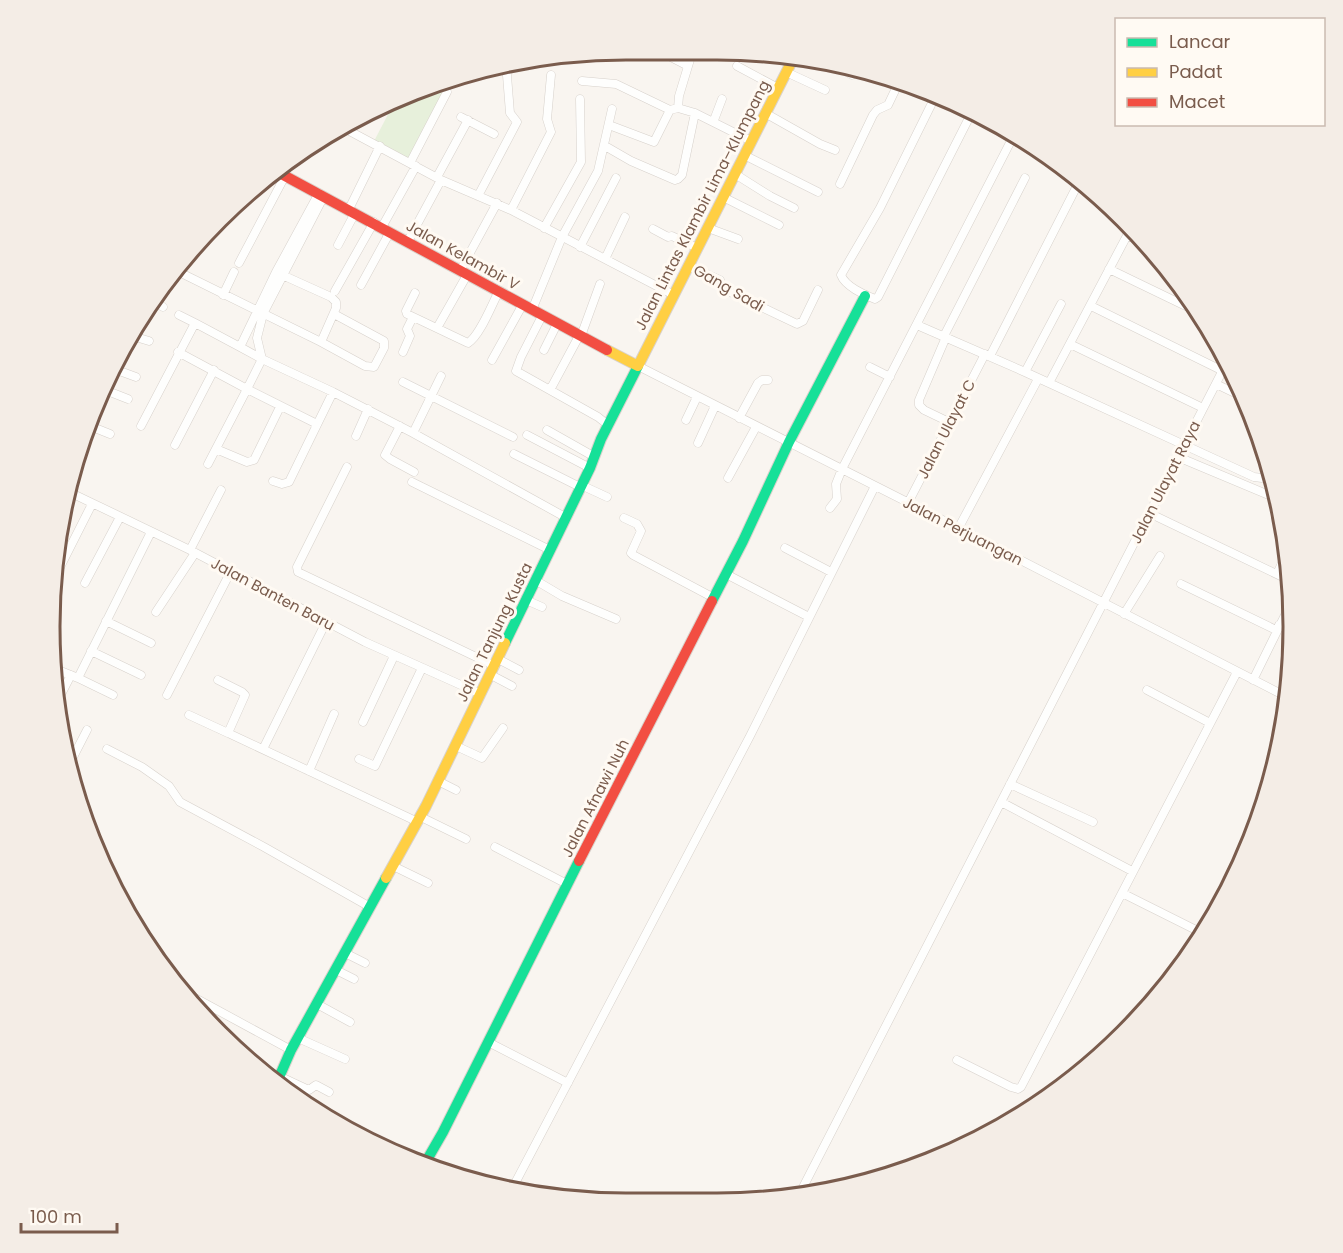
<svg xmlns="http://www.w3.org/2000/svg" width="1343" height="1253" font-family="Poppins,sans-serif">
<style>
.green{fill:#e7f0db}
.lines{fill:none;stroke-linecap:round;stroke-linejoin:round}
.street-casing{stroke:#d7d1cb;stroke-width:9}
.fast-casing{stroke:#d9d2cb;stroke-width:12}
.slow-casing{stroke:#d9d2cb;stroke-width:12}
.jam-casing{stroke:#d9d2cb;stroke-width:12}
.street{stroke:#fefefd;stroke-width:8}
.fast{stroke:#16e098;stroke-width:10}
.slow{stroke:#ffcf43;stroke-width:10}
.jam{stroke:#f24e42;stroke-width:10}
.labels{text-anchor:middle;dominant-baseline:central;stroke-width:6;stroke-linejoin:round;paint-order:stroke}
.street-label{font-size:15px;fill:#7a5c4d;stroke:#fffaf3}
.rim{fill:none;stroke:#7a5c4d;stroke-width:3}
</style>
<rect width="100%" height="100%" fill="#f9f5f0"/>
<path class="green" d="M437 87 447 91 408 164 372 145 395 101Z"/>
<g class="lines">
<defs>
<path id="street" d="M665 54 688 66
M834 64 852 75
M737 66 778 88
M786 72 825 90
M582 81 616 84 670 110 678 108 695 113
M936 95 880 208 841 275C845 286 864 295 875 299L878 297 973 110
M678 108 679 96 692 53
M765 113 820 144 835 150
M461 117 494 134
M714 120 722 99
M609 125 654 142 670 110
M342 127 441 180 511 210 674 295
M605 146 631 161 675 180 678 179 682 175 695 113 751 141
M744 155 818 192
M410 163 447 92
M735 174 770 196 794 208
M284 175 293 158
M437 177 468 120
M840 184 873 115 877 110 888 105 899 82
M478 196 517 122 510 113 506 63
M723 197 779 225
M349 209 380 146
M511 210 551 132 547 119 551 75
M382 227 416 166
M544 228 581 162 580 99
M708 228 738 239
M653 229 668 237 672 236 697 248
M1127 235 1151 247
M408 241 441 180
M338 245 355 213
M580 247 616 178
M605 259 625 217
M239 263 285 176
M689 266 720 280 722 286 728 291 797 324 803 321 818 290
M1109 269 1198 312
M460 271 497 203
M181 273 321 342 365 366 374 367 384 348V341L334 314
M280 274 331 297 336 302V308L321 342
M361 285 390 232
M335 291 374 222
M415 293 406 311 407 314 468 343C480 336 492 304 499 291
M223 295 234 272
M153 301 163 307
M1091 306 1223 371
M532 310 562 237 598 171 612 109
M179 315 195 323
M542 316 521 357 516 371 598 417 608 425
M917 325 1025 372 1254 477 1262 478
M437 328 467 275
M129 335 149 341
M581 336 600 284
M944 336 1025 178
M946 337 919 400V405L924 410 949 422
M1070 344 1203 408
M240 347 262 359 333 392 413 433 565 517
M544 350 557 324
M178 352 247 389 208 464
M403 352 410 336 407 329 413 317
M990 356 1080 180
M492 360 523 304
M638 366 927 512 1287 697
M870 367 890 377
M114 369 136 377
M1025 372 1061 304
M403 382 513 437
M1049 383 1131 228
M1216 384 1243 397
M105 390 128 399
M550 390 579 336
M739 418 758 383 762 380H768
M686 420 697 397
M317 424 247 389 262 359 257 338 263 314 324 196
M90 426 110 434
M141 426 195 323 240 347 276 272 319 193
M400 426 385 455 390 459 414 472
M547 430 593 456
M413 433 441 376
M527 435 590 468
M356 436 368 409
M698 443 715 406
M175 445 214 370
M216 449 247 462 254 460 280 407
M514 454 580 487
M1178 457 1276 498
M347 467 297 567 298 572 495 666
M728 478 756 427
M273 481 282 484 289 482 333 392
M412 482 550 550
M581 485 607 497
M67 491 190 550 365 642 481 694
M908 503 985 354
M830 508 837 499 836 484 842 469 1014 135
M1149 513 1289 580
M624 518 637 524 641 531 631 553 633 555 714 598
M958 529 1038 379
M785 548 831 572
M190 550 221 490
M726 574 809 617
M1277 574 1288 550
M535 580 562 596 616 619
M85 583 120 517
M1181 584 1276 630
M51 585 92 504
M526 600 542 607
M156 612 195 553
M1124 614 1160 556
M106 621 151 643
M1279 625 1291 631
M91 651 141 675
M498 659 519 670
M53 668 78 678 151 532
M491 675 512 686
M78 678 113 695
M218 680 242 692 245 695 228 733 418 822
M1253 680 1290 605
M1147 690 1210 723
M167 695 231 571
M55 706 71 675
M189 715 228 733
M363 722 394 656
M456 746 482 758 503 728
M107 749 142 767 169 786 180 802 264 847 370 907
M263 749 326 622
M359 759 375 766 422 668
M69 765 87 730
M309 771 334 714
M438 781 456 790
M1010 784 1093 822
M1001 802 1132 871
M421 817 466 839
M495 847 567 884
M393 866 428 883
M1122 893 1202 933
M345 953 365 963
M336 970 354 979
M184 992 291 1050
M317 1004 350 1022
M298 1038 345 1059
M488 1042 568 1083
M957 1060 1011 1087 1018 1089 1021 1087 1237 672
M279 1076 309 1090 316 1085 329 1092
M511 1191 750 736 875 486
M798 1197 1227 362"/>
<path id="fast" d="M712 601 743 541 789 442 865 296
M505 643 590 468 601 439 638 366
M277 1082 291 1050 386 878
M424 1165 443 1132 579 861"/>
<path id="slow" d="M607 350 638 366 794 57
M386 878 426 806 505 643"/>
<path id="jam" d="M274 170 607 350
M579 861 712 601"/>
</defs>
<use href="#street" class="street-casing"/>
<use href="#fast" class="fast-casing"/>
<use href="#slow" class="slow-casing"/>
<use href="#jam" class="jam-casing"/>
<use href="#street" class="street"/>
<use href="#fast" class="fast"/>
<use href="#slow" class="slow"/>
<use href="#jam" class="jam"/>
</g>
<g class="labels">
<g class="street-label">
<text transform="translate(702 205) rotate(-63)">Jalan Lintas Klambir Lima–Klumpang</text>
<text transform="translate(463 255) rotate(29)">Jalan Kelambir V</text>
<text transform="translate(729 288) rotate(30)">Gang Sadi</text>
<text transform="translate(946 429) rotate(-63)">Jalan Ulayat C</text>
<text transform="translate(1165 482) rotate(-63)">Jalan Ulayat Raya</text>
<text transform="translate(963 531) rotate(27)">Jalan Perjuangan</text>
<text transform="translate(273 594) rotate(28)">Jalan Banten Baru</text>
<text transform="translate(494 632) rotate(-64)">Jalan Tanjung Kusta</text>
<text transform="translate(595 798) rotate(-63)">Jalan Afnawi Nuh</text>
</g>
</g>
<path d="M0 0H1343V1253H0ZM626 60H717A566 566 0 0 1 1283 626V627A566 566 0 0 1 717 1193H626A566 566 0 0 1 60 627V626A566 566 0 0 1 626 60Z" fill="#f4ede6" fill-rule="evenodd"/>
<path class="rim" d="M626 60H717A566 566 0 0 1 1283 626V627A566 566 0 0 1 717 1193H626A566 566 0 0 1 60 627V626A566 566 0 0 1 626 60Z"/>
<rect x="1115" y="18" width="210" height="108" fill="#fffaf3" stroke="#cabbb1" stroke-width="1.5"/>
<rect x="1127" y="38" width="30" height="9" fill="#16e098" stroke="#cabbb1" stroke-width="1.5"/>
<text x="1169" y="48" font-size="18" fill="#7a5c4d">Lancar</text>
<rect x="1127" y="68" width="30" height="9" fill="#ffcf43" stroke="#cabbb1" stroke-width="1.5"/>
<text x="1169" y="78" font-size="18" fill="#7a5c4d">Padat</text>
<rect x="1127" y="98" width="30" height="9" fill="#f24e42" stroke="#cabbb1" stroke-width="1.5"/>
<text x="1169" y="108" font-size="18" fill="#7a5c4d">Macet</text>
<path d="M21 1223v9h96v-9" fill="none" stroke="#7a5c4d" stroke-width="3"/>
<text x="30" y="1223" font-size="18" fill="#7a5c4d" stroke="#fffaf3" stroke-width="4.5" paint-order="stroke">100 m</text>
</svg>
